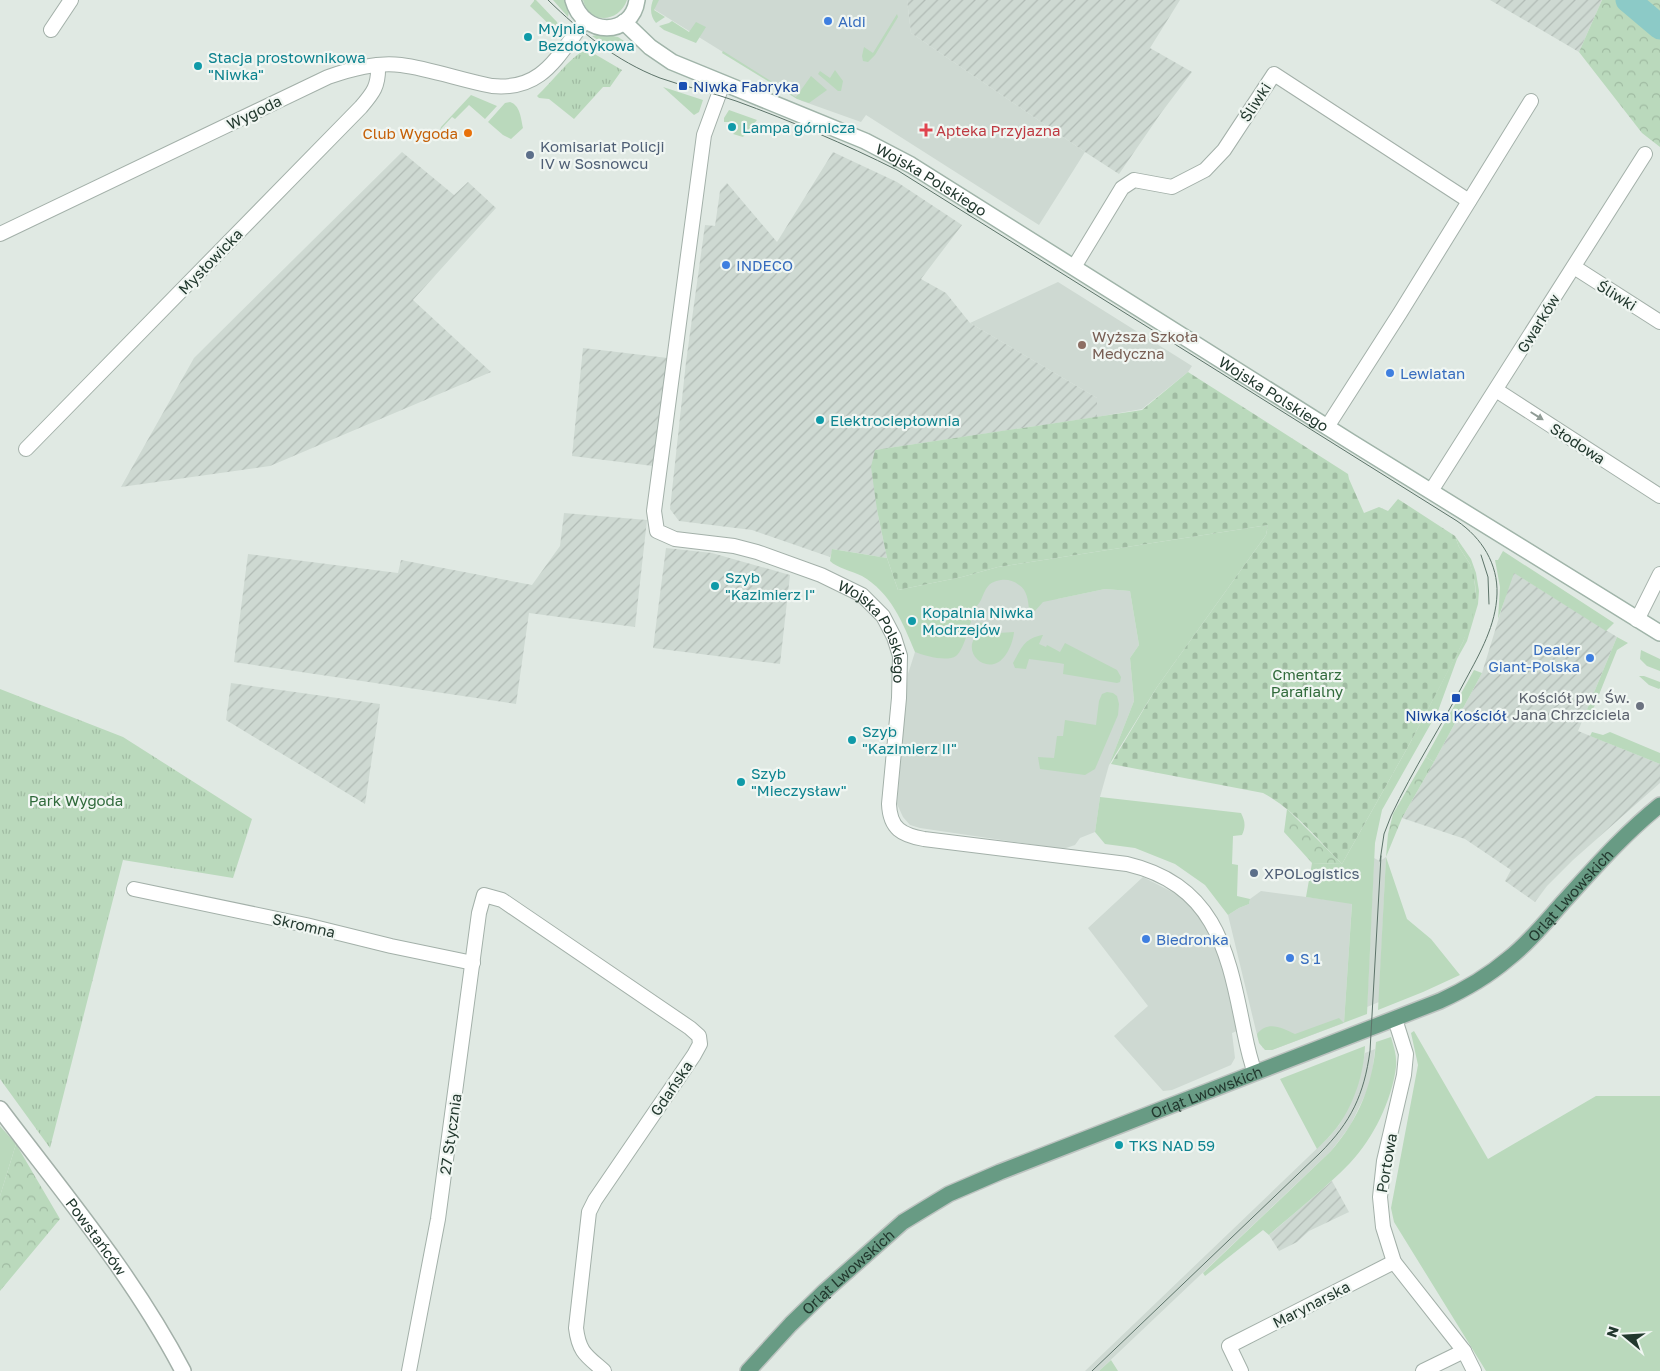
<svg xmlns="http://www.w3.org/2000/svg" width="1660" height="1371" font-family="'Golos Text',sans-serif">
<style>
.built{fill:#ced9d2}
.industrial{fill:url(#industrial-furrows)}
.green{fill:#bad9bc}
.forest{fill:url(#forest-crowns)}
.cemetery{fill:url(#cemetery-stones)}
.park{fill:url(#park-tufts)}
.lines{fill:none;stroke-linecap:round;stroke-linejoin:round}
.river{stroke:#8ccac7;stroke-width:25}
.minor-casing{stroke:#a3b0a9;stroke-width:16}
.tertiary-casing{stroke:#a3b0a9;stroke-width:18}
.secondary-casing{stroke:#a0b4a9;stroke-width:18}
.primary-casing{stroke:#bdc3c0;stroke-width:18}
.minor{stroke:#fff;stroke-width:14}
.tertiary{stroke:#fff;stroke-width:15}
.secondary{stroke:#fff;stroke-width:15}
.primary{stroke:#689b84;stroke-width:15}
.tram{stroke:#5c7369;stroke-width:1}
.oneway{fill:#909c96}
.shop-dot{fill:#3f7fe0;stroke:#f0f6f2;stroke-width:2}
.culture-dot{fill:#0f9aa8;stroke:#f0f6f2;stroke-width:2}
.transit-dot{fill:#1a4fb4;stroke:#f0f6f2;stroke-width:2}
.health-dot{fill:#e0444e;stroke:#f0f6f2;stroke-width:2}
.food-dot{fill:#e8710a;stroke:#f0f6f2;stroke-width:2}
.service-dot{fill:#5c6f8a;stroke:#f0f6f2;stroke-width:2}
.education-dot{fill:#8d6e63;stroke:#f0f6f2;stroke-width:2}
.worship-dot{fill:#6b7280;stroke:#f0f6f2;stroke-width:2}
.labels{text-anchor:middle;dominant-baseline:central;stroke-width:4.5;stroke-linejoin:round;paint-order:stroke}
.shop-label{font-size:15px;fill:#366cbe;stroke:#f0f6f2;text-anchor:start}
.culture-label{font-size:15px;fill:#0d838f;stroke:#f0f6f2;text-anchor:start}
.transit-label{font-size:15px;fill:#164399;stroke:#f0f6f2;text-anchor:start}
.street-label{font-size:15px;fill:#22382e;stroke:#f0f6f2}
.health-label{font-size:15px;fill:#be3a42;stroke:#f0f6f2;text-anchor:start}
.food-label{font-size:15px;fill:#c56008;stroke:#f0f6f2;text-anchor:end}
.service-label{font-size:15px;fill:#4e5e75;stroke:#f0f6f2;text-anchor:start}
.education-label{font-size:15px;fill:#785e54;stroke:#f0f6f2;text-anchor:start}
.park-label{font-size:15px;fill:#306a3b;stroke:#f0f6f2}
.worship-label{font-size:15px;fill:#5b616d;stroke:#f0f6f2;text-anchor:end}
</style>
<defs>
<pattern id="industrial-furrows" width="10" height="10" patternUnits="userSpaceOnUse" patternTransform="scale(1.25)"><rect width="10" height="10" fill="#ced9d2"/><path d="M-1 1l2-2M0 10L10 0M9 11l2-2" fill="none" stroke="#b1bbb5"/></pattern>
<pattern id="forest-crowns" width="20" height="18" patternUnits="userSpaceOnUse" patternTransform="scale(1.25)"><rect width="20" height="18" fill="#bad9bc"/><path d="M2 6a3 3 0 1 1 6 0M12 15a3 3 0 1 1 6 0" fill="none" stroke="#a0bba2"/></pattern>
<pattern id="cemetery-stones" width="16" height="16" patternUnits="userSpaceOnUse" patternTransform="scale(1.25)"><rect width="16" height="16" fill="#bad9bc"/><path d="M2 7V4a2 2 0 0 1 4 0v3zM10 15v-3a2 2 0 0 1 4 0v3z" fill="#a0bba2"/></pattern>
<pattern id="park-tufts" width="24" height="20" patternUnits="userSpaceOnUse" patternTransform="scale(1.25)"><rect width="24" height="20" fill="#bad9bc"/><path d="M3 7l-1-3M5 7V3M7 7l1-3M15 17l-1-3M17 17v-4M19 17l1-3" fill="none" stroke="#a0bba2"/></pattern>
</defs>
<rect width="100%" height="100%" fill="#e0e9e3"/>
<path class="built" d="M657 0H907L911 33 1085 152 1039 225 866 115 861 122 802 101 652 8Z
M1058 282 1192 366 1188 372 1142 409 1097 417V398L970 323Z
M998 567 1057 599 1105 589 1130 591 1139 645 1130 658 1134 701 1109 765 1100 797 1095 832 1080 838 1075 845 1063 849 920 828 910 825 903 817 897 804 908 674 915 652 942 613Z
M1386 857 1379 1002 1367 1007 1374 858 1380 861Z
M1143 877 1182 897 1194 911 1214 939 1222 966 1237 1031 1232 1033 1235 1058 1231 1065 1172 1090 1163 1091 1114 1036 1148 1006 1088 928Z
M1261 891 1352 903 1344 1023 1272 1050 1263 1048 1258 1039 1228 915 1239 908 1249 904 1250 899Z
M1375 1049 1372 1075 1366 1093 1350 1126 1331 1151 1099 1371H1085L1329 1137 1339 1125 1353 1098 1359 1080 1365 1053Z"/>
<path class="industrial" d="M907 0H1180L1150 48 1192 72 1161 113 1119 174 1085 152 911 33Z
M1490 0H1602L1579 52Z
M402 152 454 195 468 182 496 208 413 300 491 372 270 466 121 487 194 358Z
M833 152 897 182 962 225 921 279 946 293 970 323 1097 398V417L875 450 877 510 887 558 833 549 830 557 752 530 679 521 670 509 686 362 705 225 715 226 720 191 727 183 777 242Z
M583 348 668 358 653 466 572 456Z
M564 513 647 520 635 627 529 613 516 704 234 662 248 554 398 573 401 560 532 585 560 546Z
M666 548 712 553 790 575 780 664 653 648Z
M1513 572 1617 637 1578 731 1660 764V783L1573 860 1547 886 1535 902 1505 881 1511 870 1465 839 1402 818 1434 762 1482 673Z
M231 683 380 704 365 804 226 720Z
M1332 1181 1349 1212 1309 1231 1297 1242 1279 1251 1269 1235Z"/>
<path class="green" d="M534 0H536L557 22 558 25 555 30 530 6 534 1Z
M553 0H566L569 11 568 17Z
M583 0H627C619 23 589 25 583 0Z
M653 0H659L654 10 665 17 656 23C650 16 650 8 653 0Z
M897 14 898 17 875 55 868 62 863 61 862 56 864 47 873 53Z
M672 21 689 32 696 22 706 27 696 43 664 30 659 26 669 23Z
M602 34 618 37 624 41 617 53 592 36Z
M723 51 796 97 811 76 827 90 809 103 797 99 722 53Z
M835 70 843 81 841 91H838L818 74 820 71 830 78Z
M663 87 703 100 699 112 694 115Z
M471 95 497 106 485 119 469 105 455 119 452 117 441 129 438 137 441 127Z
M510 102C520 105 521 118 523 128L511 139 503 135 488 122 505 103Z
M729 110 757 120 743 137 733 134 738 129V125L735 122H724V118Z
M1268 525 1266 535 1157 687 1109 765 1134 701 1130 658 1139 645 1130 591 1105 589 1043 602 1035 611 1029 609C1028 600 1027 590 1019 585 1014 581 1008 579 1001 580 987 582 986 589 981 600 979 604 976 606 975 610 970 621 965 649 956 656 947 662 925 656 915 652 903 623 891 593 862 576 852 571 837 568 830 561L832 549 887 558 898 590 962 577 998 567Z
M1455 536 1471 559 1476 573 1479 591 1478 604 1467 641 1457 659 1438 711 1382 810 1375 843 1367 1014 1272 1050H1265L1259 1043 1257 1034C1268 1020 1282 1028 1295 1034L1339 1018 1344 1023 1352 904 1306 897 1312 863 1342 864 1409 745 1463 642 1476 597 1475 583 1470 564 1459 547Z
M1503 551 1614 623 1606 631 1514 573 1498 619 1500 587 1495 560H1498Z
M981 622 986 632 990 629 998 633 1014 632C1013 643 1006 661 994 664 982 667 970 657 972 644 974 637 978 629 981 622Z
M1042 635H1043L1039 644 1046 647 1047 645 1060 652 1065 643 1117 670 1121 677 1120 682 1117 683 1063 674 1064 664 1059 663 1029 659 1026 669 1015 668 1013 663C1022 647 1024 639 1042 635Z
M1617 637 1628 643 1617 650 1588 722 1583 719Z
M1641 650 1660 659V671L1647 666 1640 659Z
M1474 670 1482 673 1434 762 1426 757Z
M1639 676H1644L1660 682V688L1659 689 1649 685Z
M1107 692 1113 693 1117 696 1119 704 1118 715 1095 769 1085 775 1040 769 1038 757 1054 758 1057 736H1063L1065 720 1096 725 1099 701 1102 694Z
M1592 732 1603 735 1610 732 1660 753V764L1590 736Z
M1100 797 1241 813C1245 821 1246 826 1242 835L1233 836 1232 864 1238 865 1237 896 1250 899 1249 904 1239 908 1228 915 1205 885 1175 864 1135 848 1105 844 1095 832Z
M1386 857 1407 919 1431 939 1460 975 1423 992 1378 1010Z
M1414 1031 1488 1159 1596 1096H1660V1371H1486L1394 1222 1391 1208 1418 1065 1411 1033Z
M1391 1037C1394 1047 1397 1056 1396 1067 1392 1100 1373 1139 1350 1163 1325 1189 1296 1211 1269 1235L1263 1230 1205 1276 1203 1273 1331 1151C1359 1119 1373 1084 1376 1042Z
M1365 1046C1364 1073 1354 1104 1338 1126 1332 1134 1324 1142 1317 1149L1280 1079Z
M0 1126 16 1144 0 1196Z
M1111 1360 1118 1371H1099Z"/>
<path class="forest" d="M1602 0H1660V147L1642 133 1579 52Z
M1426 757 1434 762 1402 818 1386 857 1388 834 1393 814Z
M1287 809 1342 864 1312 863 1284 832Z
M16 1144 60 1219 0 1291V1196Z"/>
<path class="cemetery" d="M1188 372 1348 474 1349 479 1364 513 1379 507 1388 511 1398 499 1455 536 1459 547 1470 564 1474 576 1476 597 1472 618 1463 642 1455 658 1409 745 1342 864C1317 839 1294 809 1263 793L1111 764 1157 687 1266 535 1268 525 998 567 962 577 898 590 887 558 877 510 871 467 875 450 1142 410Z"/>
<path class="park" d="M586 49 622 70 610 87H603L574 119 549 99 539 98 537 96C553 81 568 59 586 49Z
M0 689 123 737 252 819 233 878 123 860 50 1148 0 1079Z"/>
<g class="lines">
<path class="river" d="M1628 0 1660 27"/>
<defs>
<g id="minor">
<path d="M51 30 71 0"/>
<path id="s1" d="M723 83 704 135 654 511 657 531 675 539 734 546 757 552 821 575 862 595 883 616 894 637 900 656 899 698 889 804C890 829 902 835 924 839L1127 864C1212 884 1227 946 1242 1021 1246 1040 1248 1054 1255 1073"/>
<path d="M0 234 328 77C351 69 376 62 401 65 431 69 461 80 492 86 543 91 557 56 585 21"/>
<path d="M1074 267 1122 188 1134 180 1172 187 1205 170 1224 150 1274 74 1469 201"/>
<path d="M1574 267 1660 322"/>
<path d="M1496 390 1660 496"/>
<path d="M1327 427 1400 313 1531 101"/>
<path d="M26 449 361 107C373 93 379 86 378 65"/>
<path d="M1431 491 1645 154"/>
<path d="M1637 620 1660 574"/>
<path d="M134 889 306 925 391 946 473 963"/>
<path d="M1395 1019 1406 1054 1404 1075 1384 1161 1380 1197 1383 1227 1394 1262 1464 1351 1474 1371"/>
<path d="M409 1371 438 1219 479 913 484 895 502 900 690 1028 699 1036 700 1044 694 1055 595 1200 589 1212 576 1328C579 1353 587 1356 604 1371"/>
<path d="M1241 1371 1229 1346 1394 1262"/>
<path d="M1423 1371 1464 1351"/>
</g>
<g id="tertiary">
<path id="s2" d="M0 1109C64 1194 134 1277 183 1371"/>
</g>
<g id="secondary">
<path d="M573 0C583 37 632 37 637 0"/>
<path id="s3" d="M624 22 650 47 672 62 865 141 911 165 1351 442 1660 633"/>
</g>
<g id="primary">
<path id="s4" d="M748 1371 791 1324 825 1291 903 1222 949 1194 1000 1172 1440 1001C1464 990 1487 977 1508 959 1530 942 1547 920 1566 899 1596 866 1625 833 1660 805"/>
</g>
</defs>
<use href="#minor" class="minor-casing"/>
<use href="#tertiary" class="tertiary-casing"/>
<use href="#secondary" class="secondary-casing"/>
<use href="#primary" class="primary-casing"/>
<use href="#minor" class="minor"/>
<use href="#tertiary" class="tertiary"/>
<use href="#secondary" class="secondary"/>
<use href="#primary" class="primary"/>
<path class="tram" d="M548 0C581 32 616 61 660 78 685 87 711 92 736 101 791 121 845 144 897 170L1457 521C1482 538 1498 564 1497 594 1496 625 1480 653 1466 679 1442 725 1413 769 1391 816L1384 834 1380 861
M1481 555 1488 577 1489 604
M1092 1371 1320 1153C1351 1122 1364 1095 1370 1051L1381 856"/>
</g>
<defs><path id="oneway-solid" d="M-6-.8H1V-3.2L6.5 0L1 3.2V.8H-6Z" transform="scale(1.25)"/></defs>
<use class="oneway" href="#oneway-solid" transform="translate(1537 416) rotate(32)"/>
<g class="shop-dot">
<circle cx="828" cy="21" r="5"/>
<circle cx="726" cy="265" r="5"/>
<circle cx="1390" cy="373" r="5"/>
<circle cx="1590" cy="658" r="5"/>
<circle cx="1146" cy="939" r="5"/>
<circle cx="1290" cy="958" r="5"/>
</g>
<g class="culture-dot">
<circle cx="528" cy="37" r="5"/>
<circle cx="198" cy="66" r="5"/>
<circle cx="732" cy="127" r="5"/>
<circle cx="820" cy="420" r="5"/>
<circle cx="715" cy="586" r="5"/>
<circle cx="912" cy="621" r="5"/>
<circle cx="852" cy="740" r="5"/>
<circle cx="741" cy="782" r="5"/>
<circle cx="1119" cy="1145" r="5"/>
</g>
<g class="transit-dot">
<rect x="678" y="81" width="10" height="10" rx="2.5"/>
<rect x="1451" y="693" width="10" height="10" rx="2.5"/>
</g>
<path class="health-dot" d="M923.5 122.5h5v5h5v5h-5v5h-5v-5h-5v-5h5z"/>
<circle class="food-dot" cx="468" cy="133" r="5"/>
<g class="service-dot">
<circle cx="530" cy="155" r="5"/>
<circle cx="1254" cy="873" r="5"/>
</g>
<circle class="education-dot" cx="1082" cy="345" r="5"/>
<circle class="worship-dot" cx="1640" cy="706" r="5"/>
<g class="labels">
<g class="shop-label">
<text x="838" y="21">Aldi</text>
<text x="736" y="265">INDECO</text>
<text x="1400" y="373">Lewiatan</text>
<text x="1580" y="649" text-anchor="end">Dealer<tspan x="1580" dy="17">Giant-Polska</tspan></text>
<text x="1156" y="939">Biedronka</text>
<text x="1300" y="958">S 1</text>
</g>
<g class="culture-label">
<text x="538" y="28">Myjnia<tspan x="538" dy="17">Bezdotykowa</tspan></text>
<text x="208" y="57">Stacja prostownikowa<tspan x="208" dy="17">"Niwka"</tspan></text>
<text x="742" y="127">Lampa górnicza</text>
<text x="830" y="420">Elektrociepłownia</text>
<text x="725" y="577">Szyb<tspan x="725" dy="17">"Kazimierz I"</tspan></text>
<text x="922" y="612">Kopalnia Niwka<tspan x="922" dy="17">Modrzejów</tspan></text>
<text x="862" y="731">Szyb<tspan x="862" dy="17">"Kazimierz II"</tspan></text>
<text x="751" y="773">Szyb<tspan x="751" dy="17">"Mieczysław"</tspan></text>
<text x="1129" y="1145">TKS NAD 59</text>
</g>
<g class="transit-label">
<text x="693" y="86">Niwka Fabryka</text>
<text x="1456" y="715" text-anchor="middle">Niwka Kościół</text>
</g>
<g class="street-label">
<text transform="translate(1255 102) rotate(-57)">Śliwki</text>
<text transform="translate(254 112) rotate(-26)">Wygoda</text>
<text stroke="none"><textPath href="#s3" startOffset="348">Wojska Polskiego</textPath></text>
<text transform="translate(210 261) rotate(-46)">Mysłowicka</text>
<text transform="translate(1617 295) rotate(32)">Śliwki</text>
<text transform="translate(1538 323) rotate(-58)">Gwarków</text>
<text stroke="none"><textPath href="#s3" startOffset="752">Wojska Polskiego</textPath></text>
<text transform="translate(1578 443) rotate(33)">Słodowa</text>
<text stroke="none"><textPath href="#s1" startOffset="709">Wojska Polskiego</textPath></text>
<text stroke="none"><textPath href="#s4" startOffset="966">Orląt Lwowskich</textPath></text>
<text transform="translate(304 925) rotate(13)">Skromna</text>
<text transform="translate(671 1088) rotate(-56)">Gdańska</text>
<text stroke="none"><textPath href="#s4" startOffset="546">Orląt Lwowskich</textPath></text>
<text transform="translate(450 1134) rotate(-82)">27 Stycznia</text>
<text transform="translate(1386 1163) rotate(-80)">Portowa</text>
<text stroke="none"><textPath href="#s2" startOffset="160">Powstańców</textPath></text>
<text stroke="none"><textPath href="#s4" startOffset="141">Orląt Lwowskich</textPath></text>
<text transform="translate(1311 1304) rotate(-27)">Marynarska</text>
</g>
<g class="health-label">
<text x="936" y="130">Apteka Przyjazna</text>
</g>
<g class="food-label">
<text x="458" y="133">Club Wygoda</text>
</g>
<g class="service-label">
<text x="540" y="146">Komisariat Policji<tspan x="540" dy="17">IV w Sosnowcu</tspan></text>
<text x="1264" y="873">XPOLogistics</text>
</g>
<g class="education-label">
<text x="1092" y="336">Wyższa Szkoła<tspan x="1092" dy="17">Medyczna</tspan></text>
</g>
<g class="park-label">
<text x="1307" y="674">Cmentarz<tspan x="1307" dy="17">Parafialny</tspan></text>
<text x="76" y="800">Park Wygoda</text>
</g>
<g class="worship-label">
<text x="1630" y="697">Kościół pw. Św.<tspan x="1630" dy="17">Jana Chrzciciela</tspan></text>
</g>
</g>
<g transform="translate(1625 1336) rotate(288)" stroke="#f0f6f2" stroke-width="4" paint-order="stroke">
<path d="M0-4L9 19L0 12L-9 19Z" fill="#22382e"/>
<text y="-8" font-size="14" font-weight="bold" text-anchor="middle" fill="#22382e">N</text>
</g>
</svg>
